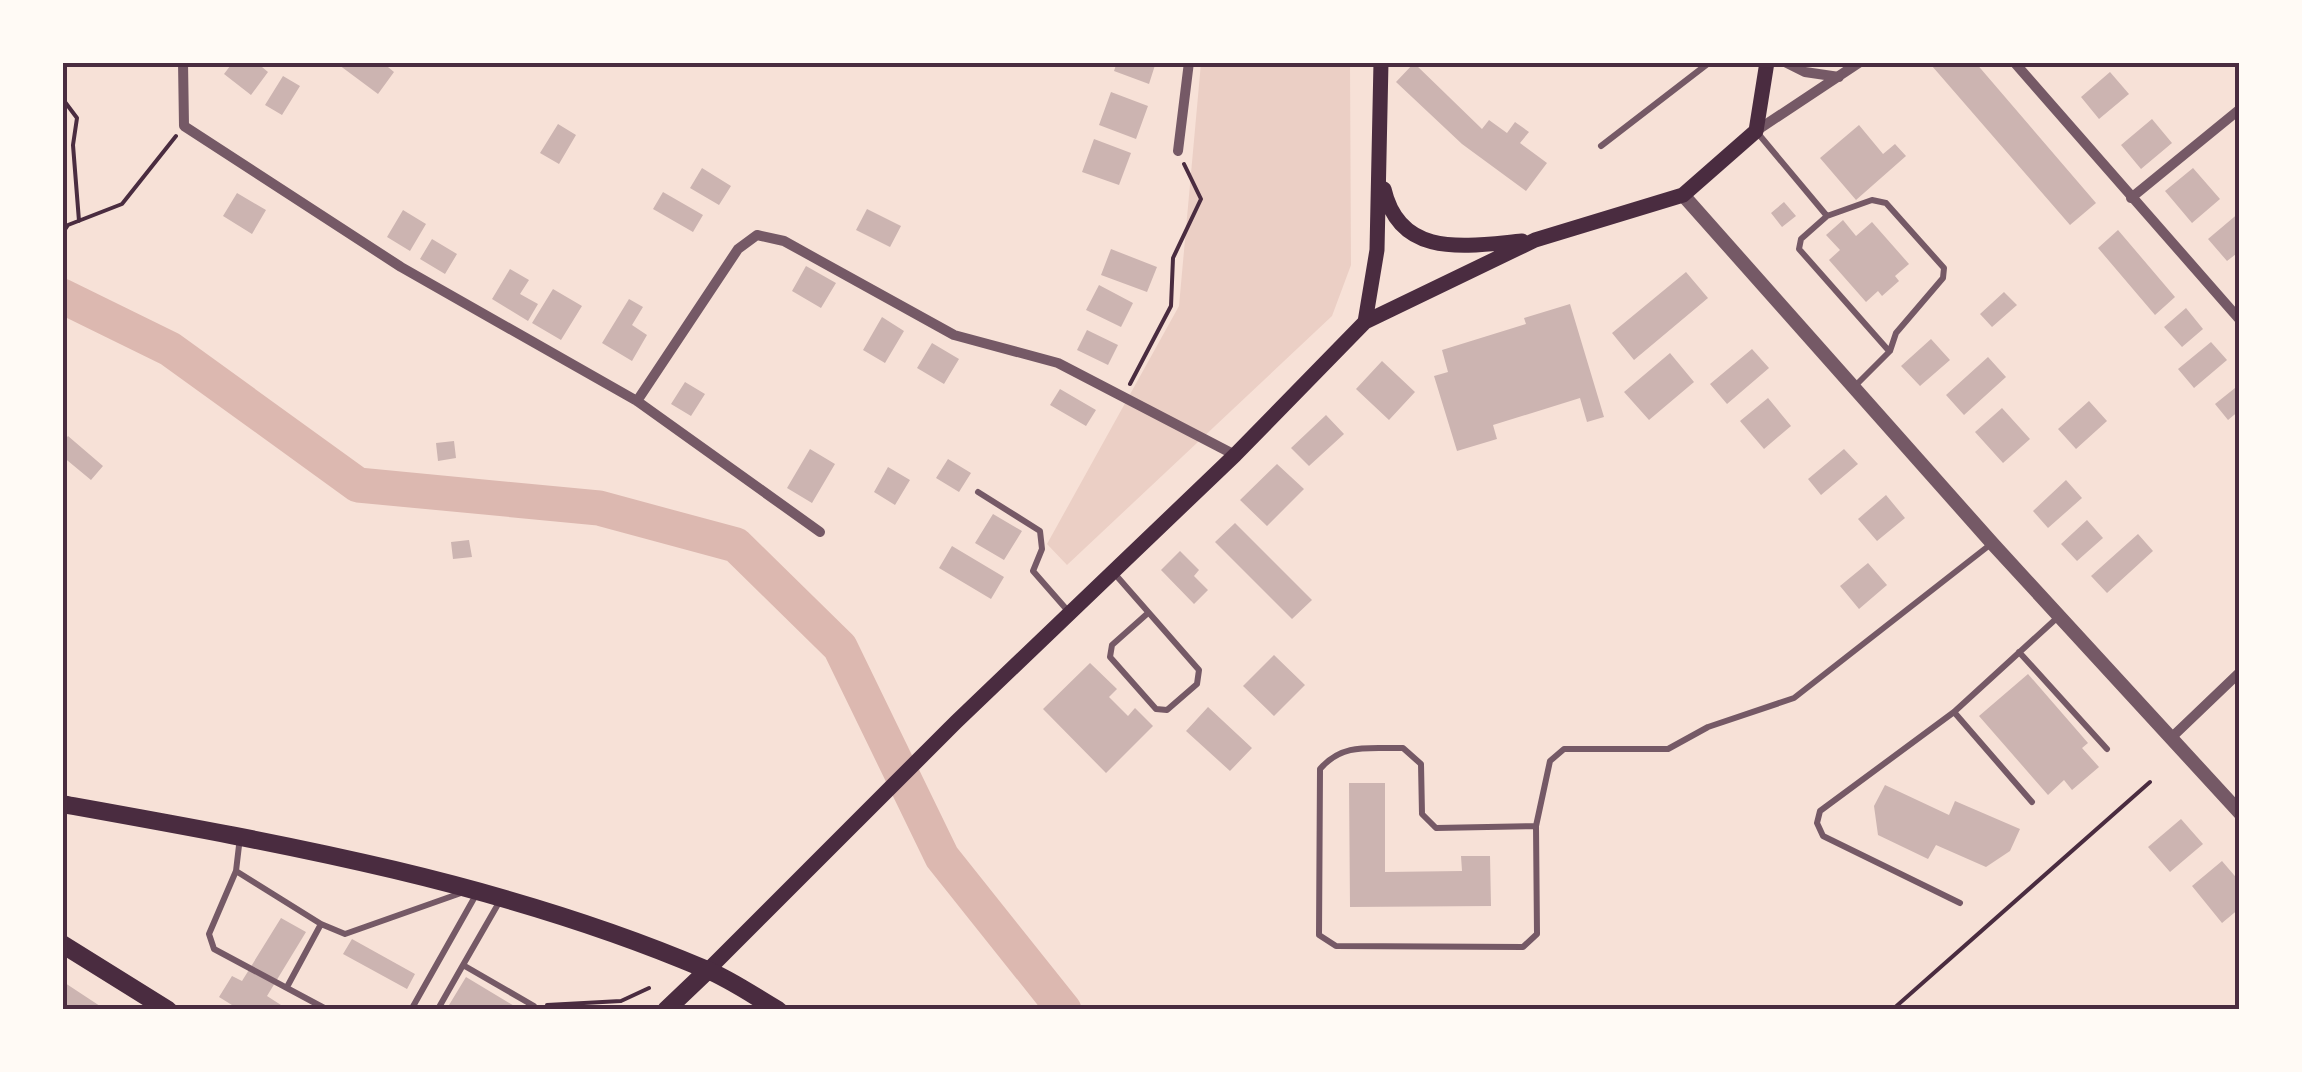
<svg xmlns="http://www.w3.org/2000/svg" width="2302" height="1072" font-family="Bitter,serif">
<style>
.green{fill:#ebcfc5}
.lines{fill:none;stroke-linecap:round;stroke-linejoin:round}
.river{stroke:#dcb8b0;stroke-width:35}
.building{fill:#ccb4b1}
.path{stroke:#4a2c40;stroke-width:4}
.service{stroke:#755966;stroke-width:6}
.minor{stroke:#755966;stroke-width:10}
.tertiary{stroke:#755966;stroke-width:14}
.secondary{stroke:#4a2c40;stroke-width:15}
.primary{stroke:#4a2c40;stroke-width:18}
.neatline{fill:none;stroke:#4a2c40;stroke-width:4}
</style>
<rect width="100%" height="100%" fill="#f7e1d7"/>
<path class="green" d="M1201 63H1350L1351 265 1332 316 1067 565 1047 544 1179 306Z"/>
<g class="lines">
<path class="river" d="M62 296 170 349 358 485 599 508 736 545 840 647 942 857 1064 1010"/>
</g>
<path class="building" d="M233 62H256L268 72 251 95 224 74Z
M335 62H382L394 72 378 94Z
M1117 62H1156L1149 84 1114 71Z
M1936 62H1975L2096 203 2070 225 1932 66Z
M1414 63 1482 129 1489 120 1507 133 1515 122 1529 132 1520 143 1547 163 1526 191 1462 144 1396 82Z
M2110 72 2129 94 2099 119 2081 97Z
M283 76 300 86 282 115 265 105Z
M1111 92 1148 106 1136 139 1099 125Z
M2152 119 2172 143 2141 169 2121 145Z
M558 124 576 135 559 164 540 153Z
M1859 125 1883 154 1895 144 1906 156 1856 200 1820 158Z
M1094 139 1131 153 1119 185 1082 172Z
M702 168 731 186 719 205 690 188Z
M2193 168 2220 199 2192 223 2165 191Z
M663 192 703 215 693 232 653 209Z
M237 193 266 210 252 234 223 216Z
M1784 202 1796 216 1782 227 1771 213Z
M867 209 901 226 890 247 856 230Z
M403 210 426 224 410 251 387 237Z
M2240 212V251L2227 261 2208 239Z
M1843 220 1856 236 1872 222 1909 264 1895 276 1899 281 1882 296 1878 291 1866 302 1829 260 1840 250 1826 235Z
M2118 230 2175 297 2155 315 2098 248Z
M432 239 457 254 445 274 420 259Z
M1111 249 1157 267 1147 292 1101 275Z
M806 266 836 283 821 308 792 291Z
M510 269 529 280 520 294 538 304 528 321 492 299Z
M1686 272 1708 298 1634 360 1612 333Z
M1099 285 1133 303 1121 327 1086 310Z
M553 289 582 306 561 340 532 323Z
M2004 292 2017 305 1992 327 1980 314Z
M629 299 643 307 632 325 647 335 632 361 602 343Z
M1570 304 1604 417 1587 422 1580 398 1493 425 1497 439 1457 451 1434 376 1448 372 1442 350 1526 324 1524 318Z
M2186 308 2203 329 2182 347 2164 327Z
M882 317 904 331 885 363 863 350Z
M1087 330 1118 345 1108 365 1077 350Z
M1931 339 1950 360 1920 386 1901 366Z
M2211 342 2227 360 2194 388 2178 369Z
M932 343 959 359 944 384 917 368Z
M1752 349 1769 368 1727 404 1710 384Z
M1670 353 1694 382 1649 420 1624 392Z
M1988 357 2006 377 1964 415 1946 395Z
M1382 361 1415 392 1389 420 1356 389Z
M685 382 705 394 691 416 671 404Z
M2240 384V410L2228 420 2215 404Z
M1060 389 1096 410 1086 426 1050 405Z
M1768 398 1791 426 1764 449 1740 421Z
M2089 401 2107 421 2076 449 2058 429Z
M2002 408 2030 439 2003 463 1975 432Z
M1326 415 1344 434 1309 466 1291 448Z
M68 436 103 466 91 480 62 456V443Z
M454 441 456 458 438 461 436 443Z
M810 449 835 464 812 503 787 488Z
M1844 449 1858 464 1821 495 1808 479Z
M948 459 971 473 959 492 936 478Z
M1277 464 1304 489 1267 526 1240 500Z
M888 467 910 480 895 505 874 492Z
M2066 480 2082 498 2048 528 2033 511Z
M1886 495 1905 518 1877 541 1858 519Z
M993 514 1022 531 1004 560 975 543Z
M2087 520 2103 538 2077 561 2061 544Z
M1235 523 1312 600 1292 619 1215 542Z
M2138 534 2153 551 2107 593 2091 576Z
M469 540 472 557 453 559 451 542Z
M952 546 1004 577 991 599 939 568Z
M1180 551 1199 570 1194 576 1208 590 1194 604 1161 570Z
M1868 563 1887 585 1859 609 1840 586Z
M1274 655 1305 685 1274 716 1243 686Z
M1090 663 1117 689 1109 697 1128 716 1135 708 1153 726 1106 773 1043 709Z
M2028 674 2088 743 2082 748 2099 767 2072 790 2064 780 2048 795 1979 716Z
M1208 707 1252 748 1230 771 1186 731Z
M1349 783H1385V872L1462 871 1461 856H1490L1491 906 1350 907Z
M1885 785 1949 815 1955 801 2020 829 2010 851 1986 867 1936 845 1928 859 1878 835 1874 806Z
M2181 819 2203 844 2170 872 2148 847Z
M2222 861 2240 882V908L2222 923 2192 886Z
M281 918 306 932 267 996 281 1005 279 1010H240L219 997 232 976 242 981Z
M352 939 415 974 407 989 343 954Z
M466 977 521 1010H446Z
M62 981 106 1010H62Z"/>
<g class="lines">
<path class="path" d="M62 98 77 118 73 145 79 221
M62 234 68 225 122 204 176 136
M1130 384 1171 306 1173 258 1201 199 1184 164
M547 1005 621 1001 649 988
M1892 1010 2150 782"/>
<path class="service" d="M1756 131 1827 216 1801 239 1799 249 1889 351
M1601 146 1710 62
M1827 216 1872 200 1886 203 1944 268 1943 278 1896 333 1890 351 1853 388
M978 492 1040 531 1042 549 1033 571 1068 611
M1114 573 1199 670 1197 684 1167 710 1156 709 1110 657 1112 645 1148 613
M2019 652 2107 749
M1954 712 2032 802
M1536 826 1537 934 1523 947 1336 946 1319 935 1320 769C1343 742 1371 749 1403 748L1421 764 1422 814 1436 828 1536 826 1550 761 1564 749H1668L1708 727 1794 698 1991 544
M240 837 236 871 321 924 345 934 461 893
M236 871 209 934 214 949 328 1010
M501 899 463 965 534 1006V1010
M1960 903 1823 836 1817 823 1820 811 1954 712 2058 617
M287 987 321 924
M438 1009 463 965
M411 1010 477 893"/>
<path class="minor" d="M183 62 184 126 401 267 637 401 820 532
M1785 62 1805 72 1839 77
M2014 62 2240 320
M1756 131 1860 62
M1178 151 1189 62
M2131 198 2240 109
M637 401 738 249 757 235 784 241 954 335 1058 363 1235 455
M2171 738 2240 672"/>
<path class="tertiary" d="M1683 195 1992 543 2240 813"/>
<path class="secondary" d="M1384 189C1400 259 1466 246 1522 241
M1365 322 1377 250 1381 62
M708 970 956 722 1235 455 1365 322 1535 240 1683 195 1756 131 1767 62"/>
<path class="primary" d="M62 804C279 843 501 882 705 969 730 979 754 996 778 1010
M62 944 168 1010
M666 1010 708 970"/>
</g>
<rect width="2302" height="1072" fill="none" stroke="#fffaf5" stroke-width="130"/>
<rect x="65" y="65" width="2172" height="942" class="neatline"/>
</svg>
